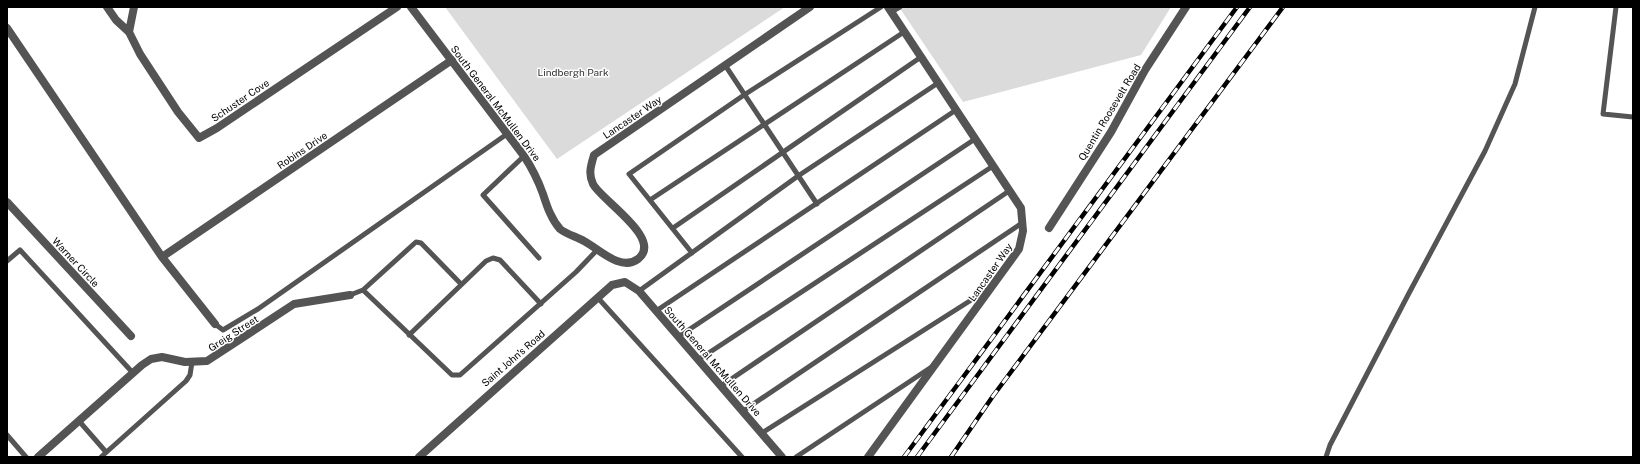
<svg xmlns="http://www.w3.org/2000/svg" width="1640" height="464" font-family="'Public Sans',sans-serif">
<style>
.green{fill:#dbdbdb}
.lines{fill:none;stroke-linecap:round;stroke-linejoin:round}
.lane{stroke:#545454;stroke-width:5}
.street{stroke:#545454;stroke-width:8}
.rail-casing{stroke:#000;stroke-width:4.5}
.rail{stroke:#fff;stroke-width:3;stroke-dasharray:9;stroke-linecap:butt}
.labels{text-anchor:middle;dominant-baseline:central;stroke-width:3;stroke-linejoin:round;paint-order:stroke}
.park-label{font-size:10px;fill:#323232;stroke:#fff}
.street-label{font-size:10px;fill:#000;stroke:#fff}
</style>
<rect width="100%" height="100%" fill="#fff"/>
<path class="green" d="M445 7H785L557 159Z
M899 7H1171L1141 55 963 102Z"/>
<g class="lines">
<path class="lane" d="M1616 7 1603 114 1633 117
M891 12 900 7
M725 65 817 204
M524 156 483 195 539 258
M650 200 904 32
M673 228 921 57
M692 253 629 174 744 95 881 7
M7 261 20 250 133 373
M363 290 416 242 421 243 461 284
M639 291 798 176 938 83
M350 295 363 290 452 375H460L576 272 598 249
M598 298 742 457
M656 311 956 110
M215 324 223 330 258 309 507 134
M409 335 486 261 493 258 500 260 541 304
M678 337 975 139
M698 360 993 166
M721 386 1009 191
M743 411 1022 223
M79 421 106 452
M762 433 987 290
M7 435 26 457
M101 457 186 381 190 375 192 362
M796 457 930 368
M1326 457 1330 445 1408 295 1485 151 1515 84 1535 7"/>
<path class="street" d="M107 7 116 20 129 32 140 54 178 112 199 138 217 128 397 7
M411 7 524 156C532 168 538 180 543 194 547 206 551 219 560 229 566 234 577 237 584 241 599 249 621 272 638 259 664 239 601 200 593 184 588 174 591 165 594 155L810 7
M7 28 162 257 215 324
M129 32 134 7
M7 202 131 336
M1049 228 1111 132 1145 70 1186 7
M162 257 452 60
M38 457 142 365 151 359 162 357 185 362 207 361 294 304 350 295
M419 457 612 285 625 282 639 291 782 457
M868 457 1019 249 1023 231 1021 208 888 7"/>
<defs>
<path id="rail" d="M904 457 1237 7
M917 457 1250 7
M951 457 993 396 1283 7"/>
</defs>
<use href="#rail" class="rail-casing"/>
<use href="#rail" class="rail"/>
</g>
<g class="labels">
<g class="park-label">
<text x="573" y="72">Lindbergh Park</text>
</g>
<g class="street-label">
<text transform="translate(240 100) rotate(-34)">Schuster Cove</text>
<text transform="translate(496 103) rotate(53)">South General McMullen Drive</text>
<text transform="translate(1109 112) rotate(-59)">Quentin Roosevelt Road</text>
<text transform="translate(632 117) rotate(-34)">Lancaster Way</text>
<text transform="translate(302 150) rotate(-34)">Robins Drive</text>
<text transform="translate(76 262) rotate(47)">Warner Circle</text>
<text transform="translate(990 272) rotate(-55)">Lancaster Way</text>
<text transform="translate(233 333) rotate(-33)">Greig Street</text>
<text transform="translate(513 358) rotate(-41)">Saint John's Road</text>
<text transform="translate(713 361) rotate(49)">South General McMullen Drive</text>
</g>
</g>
<rect width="1640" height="464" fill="none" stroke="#000000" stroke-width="16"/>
</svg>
